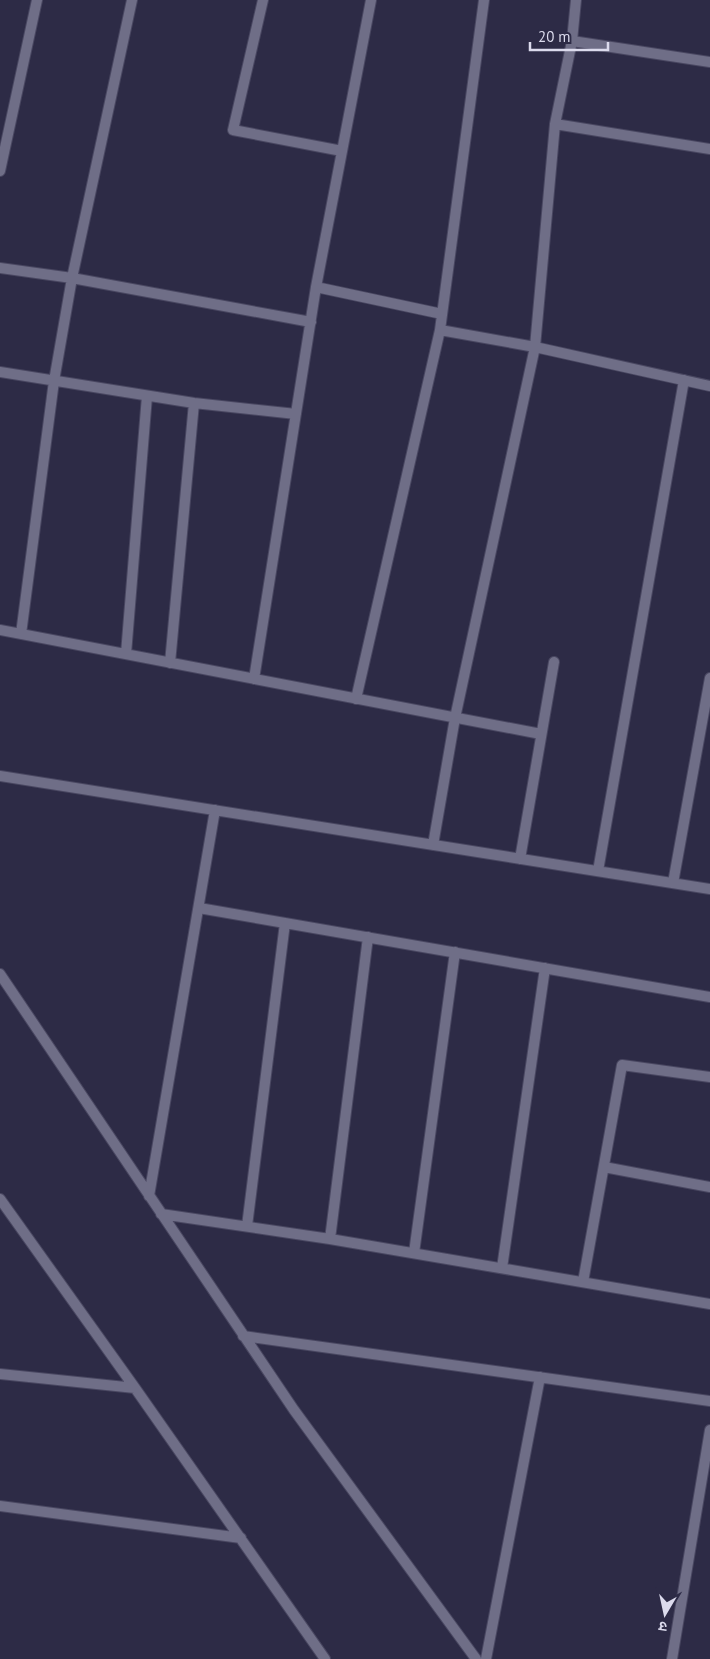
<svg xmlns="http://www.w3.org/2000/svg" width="710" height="1659" font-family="'PT Sans','Noto Sans Devanagari',sans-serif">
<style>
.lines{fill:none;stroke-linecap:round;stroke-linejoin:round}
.street-casing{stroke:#494761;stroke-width:12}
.street{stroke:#6f6e87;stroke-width:10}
</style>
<rect width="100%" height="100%" fill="#2d2b46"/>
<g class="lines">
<defs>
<path id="street" d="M263 0 233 130 342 151
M572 41 710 62
M555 124 710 149
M0 171 37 0
M0 268 72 278 311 322
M316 287 442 314
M440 330 535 347 710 386
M0 372 194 403 296 414
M0 630 541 734
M21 634 54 381 72 278 132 0
M126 654 147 396
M170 663 194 403
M254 679 316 287 371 0
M356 699 440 330 484 0
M0 776 710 889
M433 845 455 718 535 347 555 124 572 41 576 0
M520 859 554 662
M598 871 684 380
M673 883 710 678
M199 908 710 997
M0 974 294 1410 476 1659
M604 1167 710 1187
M149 1196 215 810
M0 1199 135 1388 325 1659
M161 1214 330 1239 710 1304
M247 1226 285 923
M330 1239 368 937
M414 1253 455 952
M502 1268 545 968
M583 1282 622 1065 710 1077
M243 1336 710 1401
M0 1374 135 1388
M0 1506 241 1538
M486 1659 540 1377
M672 1659 710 1430"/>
</defs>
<use href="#street" class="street-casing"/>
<use href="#street" class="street"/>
</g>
<g transform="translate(665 1614) rotate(189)" stroke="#2d2b46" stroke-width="4" paint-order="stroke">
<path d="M0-4L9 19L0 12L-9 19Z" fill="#dcdbed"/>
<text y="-8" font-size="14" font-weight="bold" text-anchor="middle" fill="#dcdbed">उ</text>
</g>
<path d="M530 42v8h78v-8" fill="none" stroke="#dcdbed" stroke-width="2.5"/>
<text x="538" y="42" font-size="15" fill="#dcdbed" stroke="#2d2b46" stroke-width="4" paint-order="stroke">20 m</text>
</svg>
